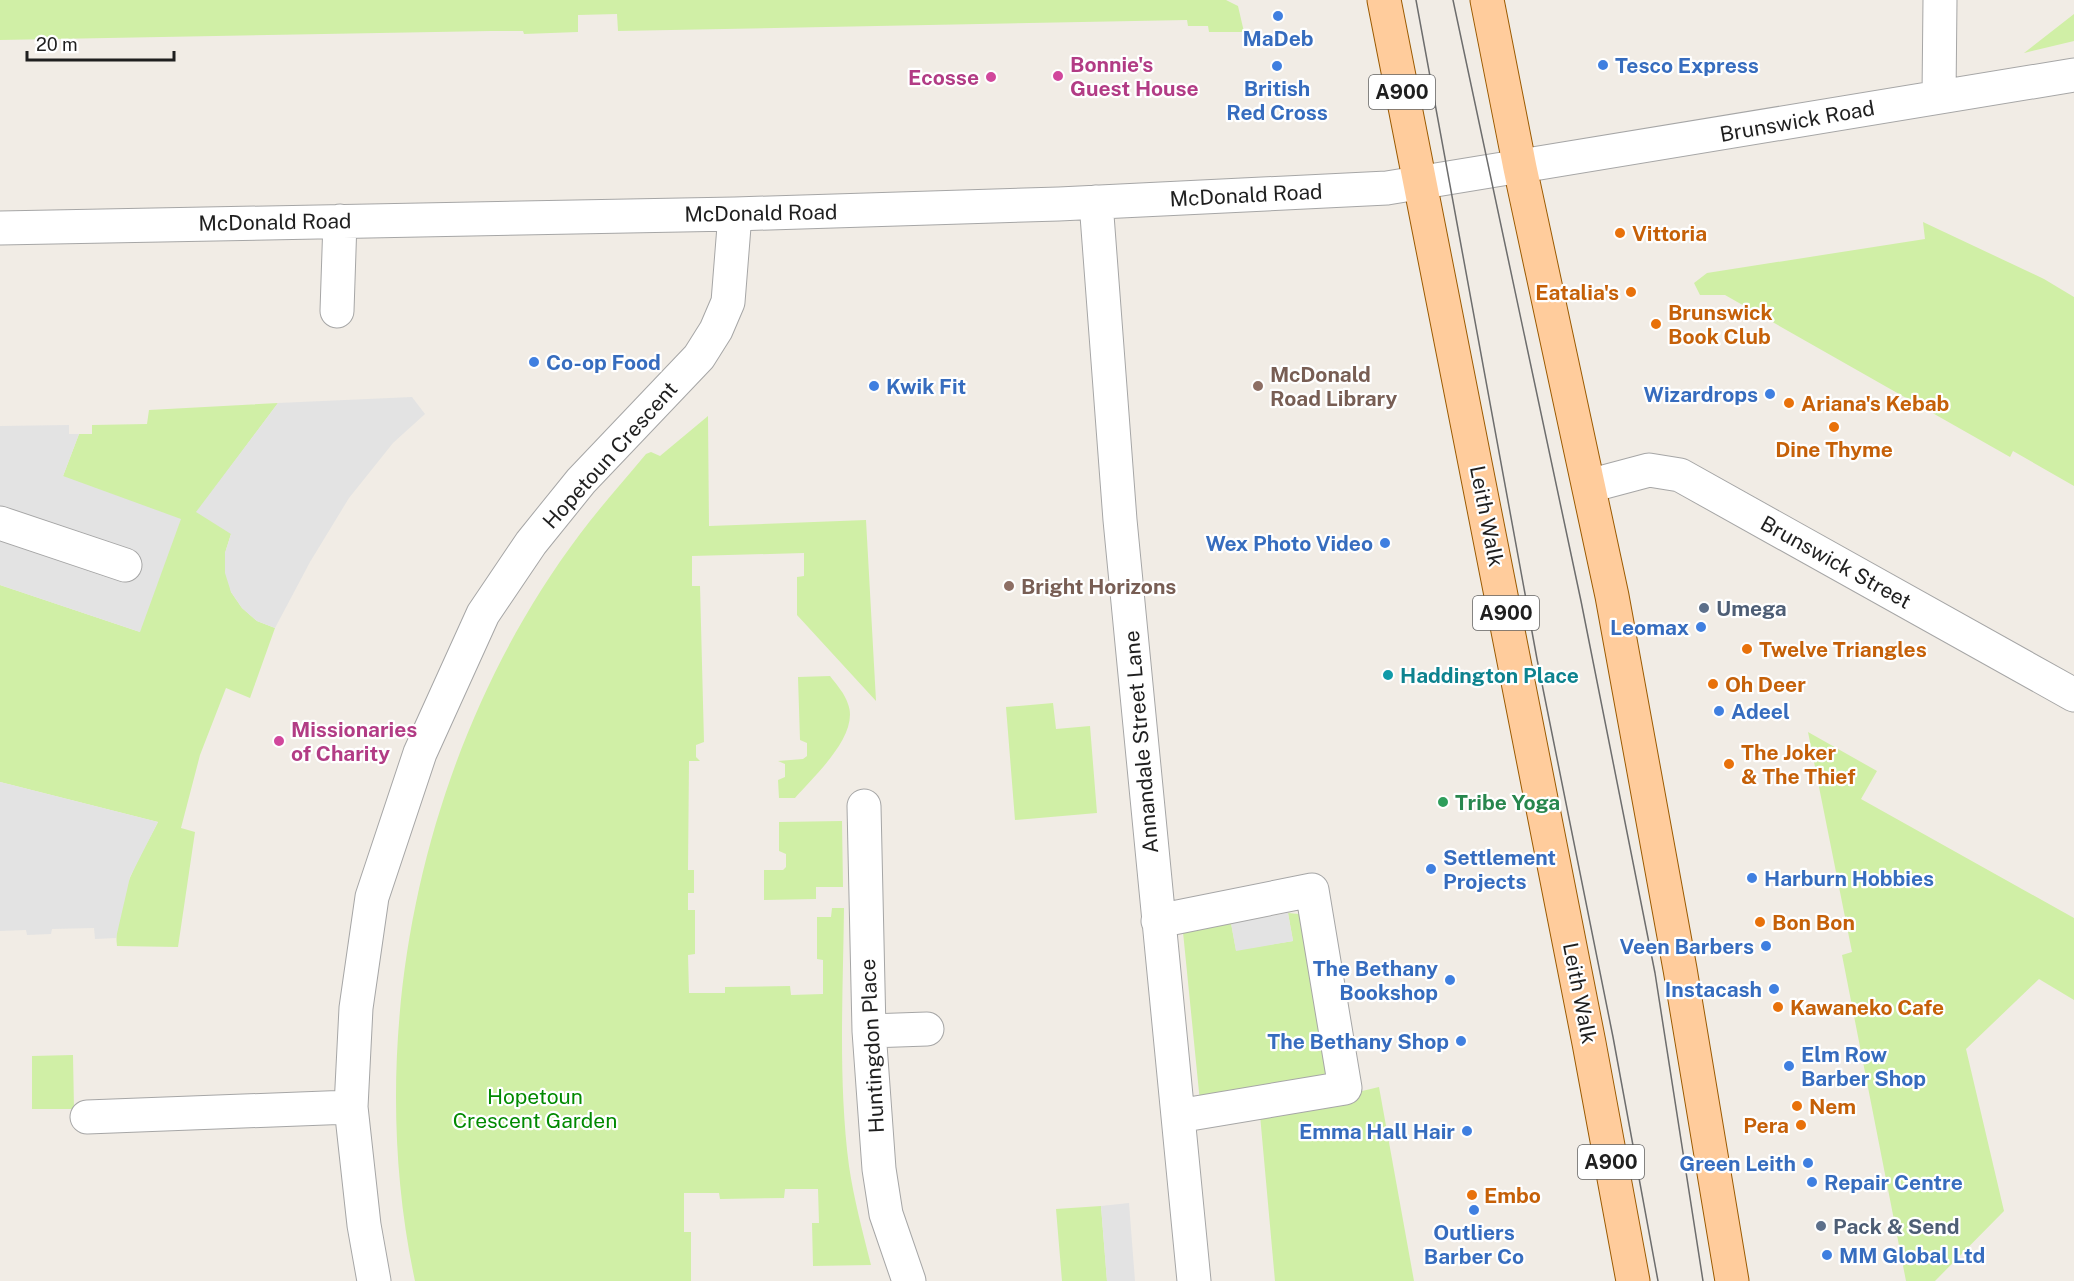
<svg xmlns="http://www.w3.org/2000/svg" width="2074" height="1281" font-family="'Public Sans',sans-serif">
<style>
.grass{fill:#d0efa6}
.parking{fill:#e3e3e3}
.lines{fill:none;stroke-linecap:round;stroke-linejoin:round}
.minor-casing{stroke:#a6a6a6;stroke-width:35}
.major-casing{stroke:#9b5a00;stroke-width:35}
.minor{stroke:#fff;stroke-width:33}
.major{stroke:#ffcc9c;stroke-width:33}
.tram{stroke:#6d6d6d;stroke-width:1.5}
.shop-dot{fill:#3f7fe0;stroke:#fff;stroke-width:2}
.hotel-dot{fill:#d1479c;stroke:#fff;stroke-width:2}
.food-dot{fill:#e8710a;stroke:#fff;stroke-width:2}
.education-dot{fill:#8d6e63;stroke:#fff;stroke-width:2}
.service-dot{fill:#5c6f8a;stroke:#fff;stroke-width:2}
.culture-dot{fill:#0f9aa8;stroke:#fff;stroke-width:2}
.leisure-dot{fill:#2e9e5b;stroke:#fff;stroke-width:2}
.labels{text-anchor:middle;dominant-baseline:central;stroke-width:4.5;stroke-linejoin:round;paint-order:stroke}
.shield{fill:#fff;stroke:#626262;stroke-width:1.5}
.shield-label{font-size:20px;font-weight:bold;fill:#1f1f1f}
.shop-label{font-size:21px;font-weight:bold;fill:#366cbe;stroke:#fff;text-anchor:start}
.hotel-label{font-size:21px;font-weight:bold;fill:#b23c85;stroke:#fff;text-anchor:start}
.street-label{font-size:21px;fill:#1f1f1f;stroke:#fff}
.food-label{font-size:21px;font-weight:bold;fill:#c56008;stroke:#fff;text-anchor:start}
.education-label{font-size:21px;font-weight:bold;fill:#785e54;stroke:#fff;text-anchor:start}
.service-label{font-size:21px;font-weight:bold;fill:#4e5e75;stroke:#fff;text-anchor:start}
.culture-label{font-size:21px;font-weight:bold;fill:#0d838f;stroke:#fff;text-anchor:start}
.leisure-label{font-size:21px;font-weight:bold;fill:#27864d;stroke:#fff;text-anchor:start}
.park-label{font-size:21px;fill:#028a01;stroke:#fff}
</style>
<rect width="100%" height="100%" fill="#f1ece5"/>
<path class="grass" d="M0 0H1226L1238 6 1244 32H1209L1208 26H1188L1187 20 618 31 617 14 578 15V32L524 34 523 31H491L0 40Z
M2074 14V41L2024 53Z
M1923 222 2044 279 2074 297V486L2013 451 2010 457 1725 295H1700L1694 283 1707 273 1925 239Z
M278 403 226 473 231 534 225 553 231 592 242 608 257 621 275 628 250 698 226 688 200 755 181 828 195 832 178 947 117 946C112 902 139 859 158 822L0 782V585L140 632 63 476 79 434H92V425L147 424 149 410Z
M708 416 709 526 866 520 876 701 797 615V577L804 576V553L692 556V586H700L704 742 696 745V757L700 761H689L688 870H694V893H688V910H695V954L688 955 689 993H725V987L790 986 791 995 823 994V960L817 959V917H831L832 908H844C843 994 838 1081 849 1166 854 1200 863 1233 871 1265L813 1266 812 1223H819L818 1189H785L784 1198 720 1199 719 1193H684V1232H691V1281H415C361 1028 424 741 580 534 600 507 624 481 646 454L651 452 660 456Z
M830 676C837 685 845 694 848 704 860 735 814 776 795 798H779L778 780 785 777V764L778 761 803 759 807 756V743L800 740 798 677Z
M1053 703 1056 729 1090 726 1097 813 1015 820 1006 707Z
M1808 732 1877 771 1861 799 2074 918V1000L2039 979 1966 1049 2004 1211 1935 1281H1906L1842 955 1852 952Z
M842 821 843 887H816V899L764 900V870H783L786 867V854L779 851V822Z
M1288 913 1299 914 1328 1076 1200 1102 1183 932 1231 923 1236 950 1293 941Z
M73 1055 74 1109H32V1056Z
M1379 1087 1414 1281H1275L1260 1115Z
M1101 1206 1107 1281H1062L1056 1209Z"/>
<path class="parking" d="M412 397 425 414 393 443 349 498 310 562 275 628 257 621 242 608 231 592 225 573V553L231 534 196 512 278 403Z
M69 425V434H79L63 476 181 519 140 632 0 585V426Z
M0 782 158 822 130 877 116 938 95 939 94 928 52 929 51 934 27 935 26 930 0 931Z
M1288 913 1293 941 1236 951 1231 923Z
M1129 1203 1135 1281H1107L1101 1206Z"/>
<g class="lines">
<defs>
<path id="minor" d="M1939 96 1940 0
M1096 202 1120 520 1194 1281
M0 228 735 214 1059 204 1387 188 2074 75
M337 311 340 221
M1589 486 1649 470 1680 475 2074 695
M0 523 125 565
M864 806 869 1031 879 1169 886 1214 909 1281
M1158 921 1312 890 1345 1088 1178 1116
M869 1031 927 1029
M87 1117 351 1107
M374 1281 364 1225 351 1107 356 1008 372 897 420 753 483 614 531 543 581 481 699 357 716 330 728 302 735 214"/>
<path id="major" d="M1384 0 1589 1043 1633 1281
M1487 0 1520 168 1612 596 1680 969 1732 1281"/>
</defs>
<use href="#minor" class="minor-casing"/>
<use href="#major" class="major-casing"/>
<use href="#minor" class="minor"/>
<use href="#major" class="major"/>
<path class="tram" d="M1416 0 1537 659 1613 1037 1658 1281
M1453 0 1581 601 1655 973 1703 1281"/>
</g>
<g class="shop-dot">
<circle cx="1278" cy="16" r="6"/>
<circle cx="1603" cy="65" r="6"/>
<circle cx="1277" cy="66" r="6"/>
<circle cx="534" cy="362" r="6"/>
<circle cx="874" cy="386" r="6"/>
<circle cx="1770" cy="394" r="6"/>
<circle cx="1385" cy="543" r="6"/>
<circle cx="1701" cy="627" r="6"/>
<circle cx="1719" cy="711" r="6"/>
<circle cx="1431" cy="869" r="6"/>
<circle cx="1752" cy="878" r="6"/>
<circle cx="1766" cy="946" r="6"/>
<circle cx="1450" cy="980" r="6"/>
<circle cx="1774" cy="989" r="6"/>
<circle cx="1461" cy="1041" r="6"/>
<circle cx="1789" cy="1066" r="6"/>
<circle cx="1467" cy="1131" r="6"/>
<circle cx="1808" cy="1163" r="6"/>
<circle cx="1812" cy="1182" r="6"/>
<circle cx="1474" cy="1210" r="6"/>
<circle cx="1827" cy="1255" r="6"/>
</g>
<g class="hotel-dot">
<circle cx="1058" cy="76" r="6"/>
<circle cx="991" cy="77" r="6"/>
<circle cx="279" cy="741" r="6"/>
</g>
<g class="food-dot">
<circle cx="1620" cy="233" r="6"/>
<circle cx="1631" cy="292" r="6"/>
<circle cx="1656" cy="324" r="6"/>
<circle cx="1789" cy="403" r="6"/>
<circle cx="1834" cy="427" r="6"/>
<circle cx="1747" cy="649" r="6"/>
<circle cx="1713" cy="684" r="6"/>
<circle cx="1729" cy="764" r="6"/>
<circle cx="1760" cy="922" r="6"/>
<circle cx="1778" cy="1007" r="6"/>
<circle cx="1797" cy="1106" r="6"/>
<circle cx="1801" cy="1125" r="6"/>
<circle cx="1472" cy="1195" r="6"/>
</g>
<g class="education-dot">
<circle cx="1258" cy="386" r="6"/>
<circle cx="1009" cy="586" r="6"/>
</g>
<g class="service-dot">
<circle cx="1704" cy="608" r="6"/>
<circle cx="1821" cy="1226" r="6"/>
</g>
<circle class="culture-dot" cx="1388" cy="675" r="6"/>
<circle class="leisure-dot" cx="1443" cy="802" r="6"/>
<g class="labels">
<g class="shield">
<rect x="1369" y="75" width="66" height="34" rx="4.5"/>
<rect x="1473" y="596" width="66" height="34" rx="4.5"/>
<rect x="1578" y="1145" width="66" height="34" rx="4.5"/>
</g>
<g class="shield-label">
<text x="1402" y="92">A900</text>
<text x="1506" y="613">A900</text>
<text x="1611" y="1162">A900</text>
</g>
<g class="shop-label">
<text x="1278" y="38" text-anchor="middle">MaDeb</text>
<text x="1615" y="65">Tesco Express</text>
<text x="1277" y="88" text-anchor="middle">British<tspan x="1277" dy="24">Red Cross</tspan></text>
<text x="546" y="362">Co-op Food</text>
<text x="886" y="386">Kwik Fit</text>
<text x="1758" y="394" text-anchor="end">Wizardrops</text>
<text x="1373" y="543" text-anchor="end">Wex Photo Video</text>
<text x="1689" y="627" text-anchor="end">Leomax</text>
<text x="1731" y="711">Adeel</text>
<text x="1443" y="857">Settlement<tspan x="1443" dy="24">Projects</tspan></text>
<text x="1764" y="878">Harburn Hobbies</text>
<text x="1754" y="946" text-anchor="end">Veen Barbers</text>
<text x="1438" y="968" text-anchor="end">The Bethany<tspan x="1438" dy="24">Bookshop</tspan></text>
<text x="1762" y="989" text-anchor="end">Instacash</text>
<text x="1449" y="1041" text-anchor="end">The Bethany Shop</text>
<text x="1801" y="1054">Elm Row<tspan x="1801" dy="24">Barber Shop</tspan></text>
<text x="1455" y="1131" text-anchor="end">Emma Hall Hair</text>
<text x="1796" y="1163" text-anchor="end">Green Leith</text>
<text x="1824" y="1182">Repair Centre</text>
<text x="1474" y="1232" text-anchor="middle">Outliers<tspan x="1474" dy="24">Barber Co</tspan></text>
<text x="1839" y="1255">MM Global Ltd</text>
</g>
<g class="hotel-label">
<text x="1070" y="64">Bonnie's<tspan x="1070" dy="24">Guest House</tspan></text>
<text x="979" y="77" text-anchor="end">Ecosse</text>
<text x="291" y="729">Missionaries<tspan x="291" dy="24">of Charity</tspan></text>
</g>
<g class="street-label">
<text transform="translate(1797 121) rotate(-10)">Brunswick Road</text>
<text transform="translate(1246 195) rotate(-3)">McDonald Road</text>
<text transform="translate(761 213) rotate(-1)">McDonald Road</text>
<text transform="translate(275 222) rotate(-1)">McDonald Road</text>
<text transform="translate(610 455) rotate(-48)">Hopetoun Crescent</text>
<text transform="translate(1487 516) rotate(79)">Leith Walk</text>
<text transform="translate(1836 562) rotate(29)">Brunswick Street</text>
<text transform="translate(1141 742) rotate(-95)">Annandale Street Lane</text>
<text transform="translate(1580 993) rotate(79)">Leith Walk</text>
<text transform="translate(872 1046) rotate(-93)">Huntingdon Place</text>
</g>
<g class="food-label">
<text x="1632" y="233">Vittoria</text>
<text x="1619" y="292" text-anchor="end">Eatalia's</text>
<text x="1668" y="312">Brunswick<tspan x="1668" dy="24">Book Club</tspan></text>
<text x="1801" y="403">Ariana's Kebab</text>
<text x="1834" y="449" text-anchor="middle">Dine Thyme</text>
<text x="1759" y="649">Twelve Triangles</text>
<text x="1725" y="684">Oh Deer</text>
<text x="1741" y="752">The Joker<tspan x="1741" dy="24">&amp; The Thief</tspan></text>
<text x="1772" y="922">Bon Bon</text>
<text x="1790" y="1007">Kawaneko Cafe</text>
<text x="1809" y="1106">Nem</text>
<text x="1789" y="1125" text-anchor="end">Pera</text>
<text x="1484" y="1195">Embo</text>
</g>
<g class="education-label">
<text x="1270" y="374">McDonald<tspan x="1270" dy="24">Road Library</tspan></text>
<text x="1021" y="586">Bright Horizons</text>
</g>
<g class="service-label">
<text x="1716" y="608">Umega</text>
<text x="1833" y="1226">Pack &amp; Send</text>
</g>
<g class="culture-label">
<text x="1400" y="675">Haddington Place</text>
</g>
<g class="leisure-label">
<text x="1455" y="802">Tribe Yoga</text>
</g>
<g class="park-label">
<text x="535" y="1096">Hopetoun<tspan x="535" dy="24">Crescent Garden</tspan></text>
</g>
</g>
<path d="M27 51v9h147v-9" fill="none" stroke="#1f1f1f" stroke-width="3"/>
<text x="36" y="51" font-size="18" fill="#1f1f1f" stroke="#ffffff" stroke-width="4.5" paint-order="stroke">20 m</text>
</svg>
